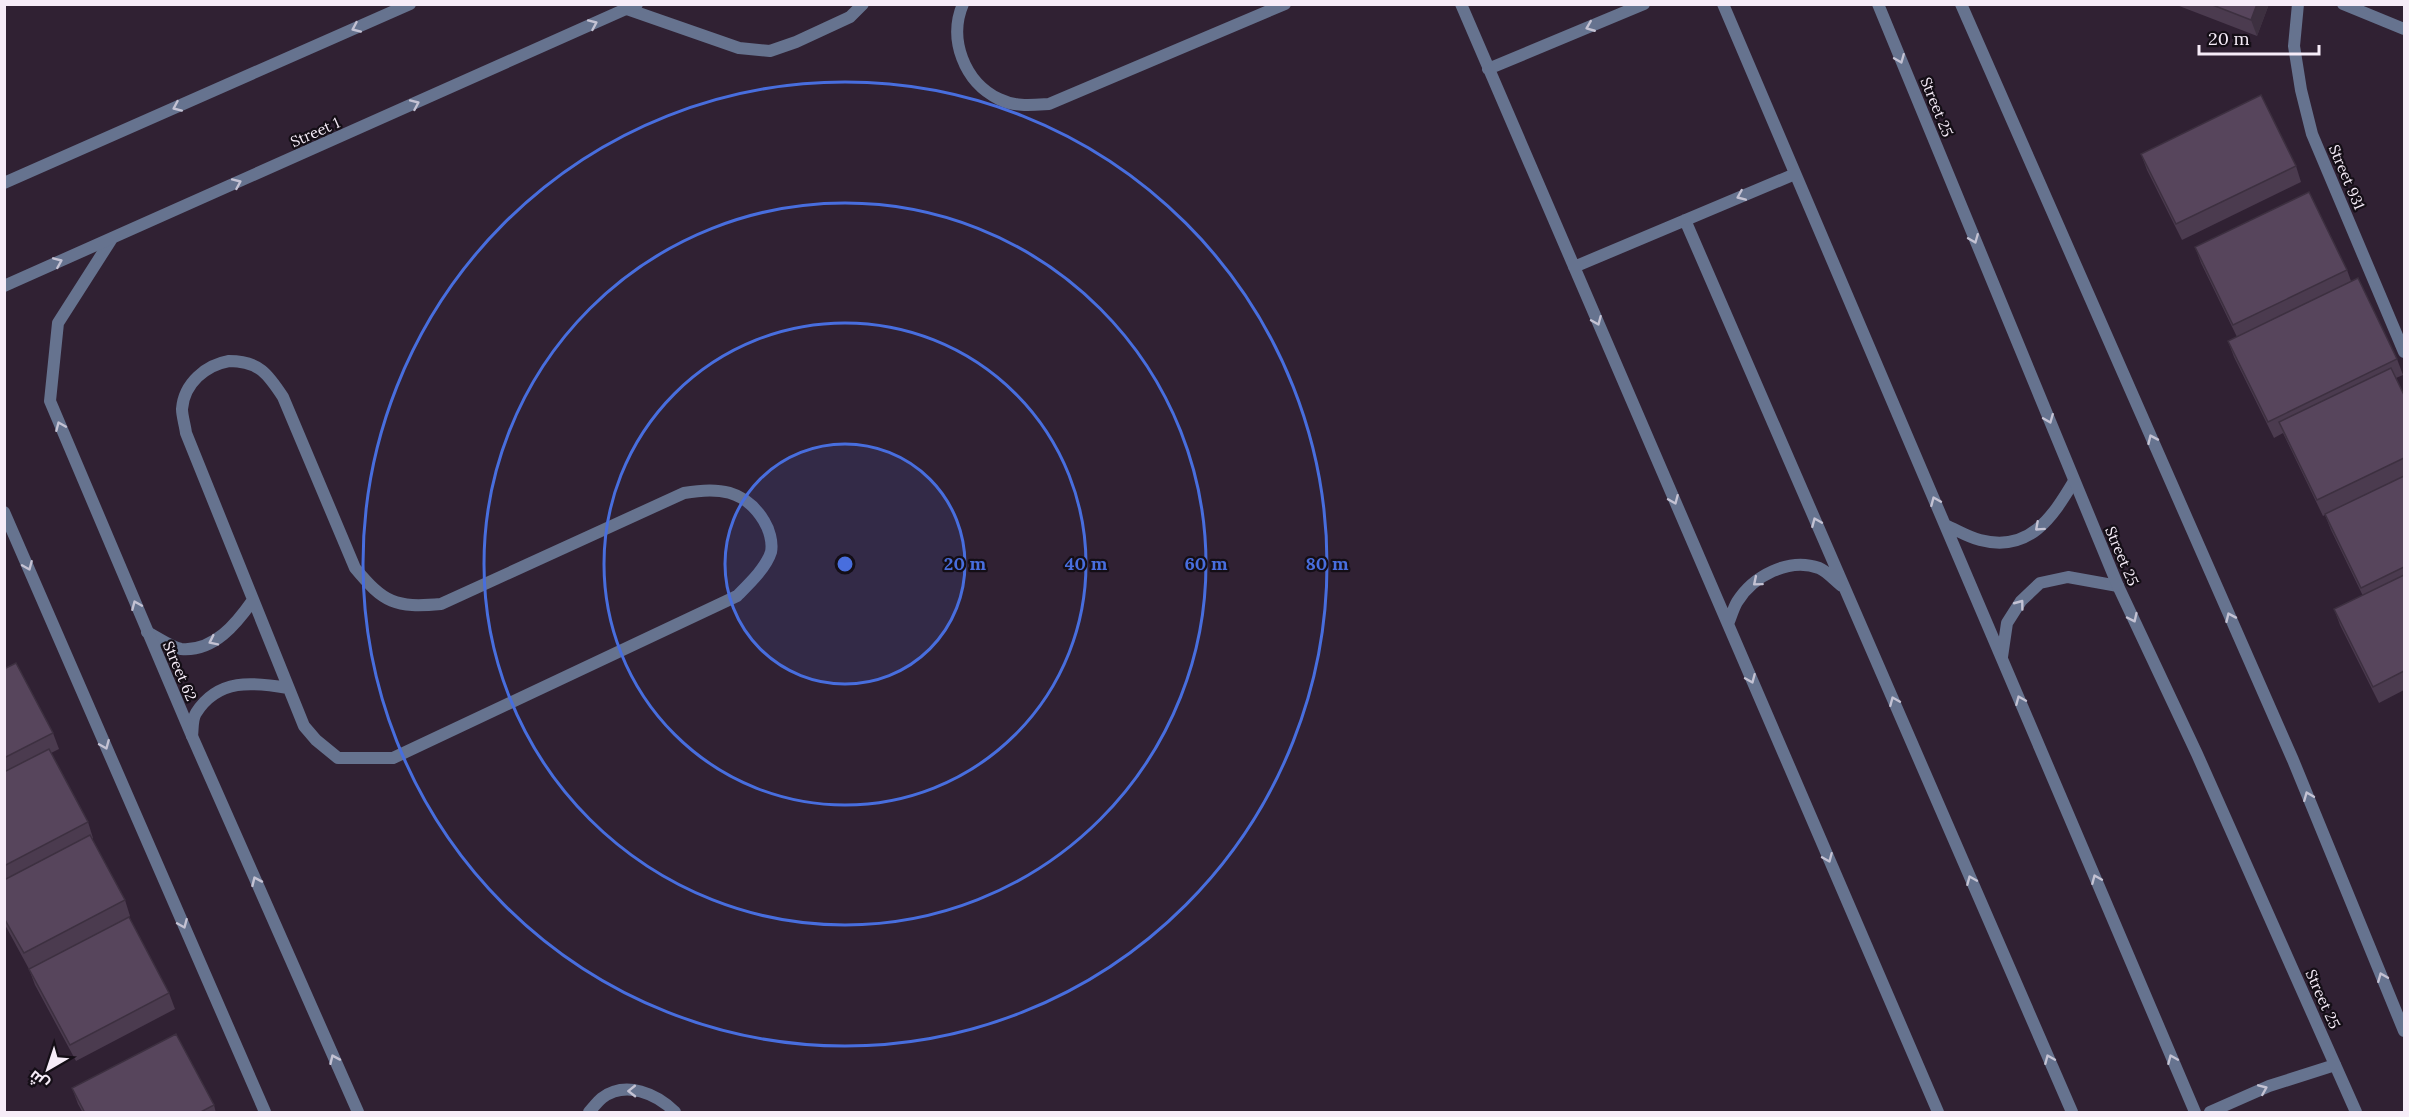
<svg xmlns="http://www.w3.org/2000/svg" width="2409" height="1117" font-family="Lora,Cairo,serif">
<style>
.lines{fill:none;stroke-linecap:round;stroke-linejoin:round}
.service{stroke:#66738f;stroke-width:12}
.minor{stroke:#66738f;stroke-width:12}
.tertiary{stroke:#66738f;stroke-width:12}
.wall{fill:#4b3b4f}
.shaded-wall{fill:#3d3040}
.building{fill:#57455c;stroke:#3d3040;stroke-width:1.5}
.oneway{stroke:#c4c2d3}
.ring{fill:none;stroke:#486ede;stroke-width:3}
.labels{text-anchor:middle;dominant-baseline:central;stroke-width:4.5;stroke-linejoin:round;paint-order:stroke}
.street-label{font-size:15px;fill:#f6ecf8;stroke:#140e16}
.centre{fill:#486ede;stroke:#140e16;stroke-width:3}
.ring-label{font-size:18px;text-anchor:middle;font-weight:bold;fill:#486ede;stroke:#140e16;stroke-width:4.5;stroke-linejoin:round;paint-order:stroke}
</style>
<rect width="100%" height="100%" fill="#302133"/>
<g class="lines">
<path class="service" d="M963 4C948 39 964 82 999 99 1015 107 1032 105 1049 104L1285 4
M1461 4 1938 1112
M1723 4 2195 1112
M627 9 739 48 770 51 796 42 850 17 863 4
M1488 69 1644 4
M1685 220 2072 1112
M1574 267 1795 174
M229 361C259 361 268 374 283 397L355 568C384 603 395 608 441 604L684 493C717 487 745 489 764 521 769 529 773 542 771 552 766 568 749 584 737 596L393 758H338L316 740 304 726 186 433C185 425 182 416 182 409 184 383 206 365 229 361Z
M1945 525C1957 530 1968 537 1980 540 2029 553 2052 518 2074 481
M1728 624C1731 617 1733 609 1737 602 1753 576 1789 557 1819 568 1827 571 1835 581 1842 586
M147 632C157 637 171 647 181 649 214 652 237 623 253 600
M2002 657 2007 623 2021 601 2040 583 2068 577 2118 586
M192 736C193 729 192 719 196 713 218 678 253 682 288 688
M589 1112C593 1108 597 1102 602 1098 626 1080 657 1094 675 1112
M2210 1112 2269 1086 2335 1065"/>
<path class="minor" d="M2298 4 2294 46 2301 90 2312 134 2404 352
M2343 4 2404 29
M111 240 58 323 50 401 192 736 358 1112
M4 512 265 1112"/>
<path class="tertiary" d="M1878 4 2118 586 2197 754 2356 1112
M1961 4 2293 760 2404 1031
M4 183 410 4
M4 286 637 4"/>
</g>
<path class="wall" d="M2174 4H2269L2257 36Z
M2141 154 2296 166 2301 182 2182 240 2147 170Z
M2195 247 2347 270 2351 281 2397 359 2403 375 2396 378 2404 395V690L2379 703 2340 625 2334 609 2363 596 2331 530 2325 515 2323 516 2283 433 2274 438 2234 357 2228 341 2237 337 2201 263Z
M4 669 53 733 59 749 51 753 88 822 93 838 92 839 125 900 130 916 129 917 169 993 175 1009 76 1061 35 985 29 969 4 923Z
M72 1088 214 1105 216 1113H83L78 1104Z"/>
<path class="shaded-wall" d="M2257 4H2269L2257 36 2251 20Z"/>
<path class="building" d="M2210 4H2257L2251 20Z
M2261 95 2296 166 2176 224 2141 154Z
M2309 192 2347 270 2233 325 2195 247Z
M2358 278 2397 359 2268 422 2228 341Z
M2391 368 2404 395V458L2317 500 2279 422Z
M2404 476V567L2361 588 2325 514Z
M2404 575V671L2373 687 2334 609Z
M16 663 53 733 4 758V669Z
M49 749 88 822 4 866V772Z
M90 835 125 900 24 953 4 918V880Z
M129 917 169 993 70 1045 29 969Z
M176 1034 214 1105 199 1113H85L72 1088Z"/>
<defs><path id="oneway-chevron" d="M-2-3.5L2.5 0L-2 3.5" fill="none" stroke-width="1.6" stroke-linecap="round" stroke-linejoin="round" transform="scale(1.5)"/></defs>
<g class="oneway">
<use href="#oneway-chevron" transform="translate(593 24) rotate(-24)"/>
<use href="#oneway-chevron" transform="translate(1590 27) rotate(158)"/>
<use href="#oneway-chevron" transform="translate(356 28) rotate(156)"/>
<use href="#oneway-chevron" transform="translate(1900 59) rotate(68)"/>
<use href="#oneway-chevron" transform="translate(415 104) rotate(-24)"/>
<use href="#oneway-chevron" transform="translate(177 107) rotate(156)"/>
<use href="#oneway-chevron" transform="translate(237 183) rotate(-24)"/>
<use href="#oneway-chevron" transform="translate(1741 196) rotate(157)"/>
<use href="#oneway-chevron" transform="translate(1974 239) rotate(68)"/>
<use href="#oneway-chevron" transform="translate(58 262) rotate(-23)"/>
<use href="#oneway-chevron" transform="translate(1597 321) rotate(67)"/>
<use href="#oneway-chevron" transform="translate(2049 419) rotate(68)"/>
<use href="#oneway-chevron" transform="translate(60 426) rotate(-113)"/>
<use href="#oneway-chevron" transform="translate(2152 439) rotate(-114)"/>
<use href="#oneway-chevron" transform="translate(1674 500) rotate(67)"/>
<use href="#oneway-chevron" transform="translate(1935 501) rotate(-113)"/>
<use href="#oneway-chevron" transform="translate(1816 522) rotate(-113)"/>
<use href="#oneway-chevron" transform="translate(2039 527) rotate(138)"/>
<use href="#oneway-chevron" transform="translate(28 566) rotate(67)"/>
<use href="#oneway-chevron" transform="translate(1757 582) rotate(140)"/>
<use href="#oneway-chevron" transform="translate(2020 604) rotate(-53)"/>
<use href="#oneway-chevron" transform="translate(136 605) rotate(-113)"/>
<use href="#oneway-chevron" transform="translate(2230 617) rotate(-114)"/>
<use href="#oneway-chevron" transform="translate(2133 618) rotate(65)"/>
<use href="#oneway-chevron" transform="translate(213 641) rotate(154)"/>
<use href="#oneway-chevron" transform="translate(1751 679) rotate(67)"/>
<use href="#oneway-chevron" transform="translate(2020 700) rotate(-113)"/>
<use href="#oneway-chevron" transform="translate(1894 701) rotate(-113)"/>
<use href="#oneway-chevron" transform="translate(105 745) rotate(67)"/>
<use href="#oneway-chevron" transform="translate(2308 796) rotate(-112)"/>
<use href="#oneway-chevron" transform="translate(1828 858) rotate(67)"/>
<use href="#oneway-chevron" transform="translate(2096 879) rotate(-113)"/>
<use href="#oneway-chevron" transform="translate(1971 880) rotate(-113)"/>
<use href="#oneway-chevron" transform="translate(256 881) rotate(-114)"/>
<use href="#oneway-chevron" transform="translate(183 924) rotate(67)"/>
<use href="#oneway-chevron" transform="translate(2382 977) rotate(-112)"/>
<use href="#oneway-chevron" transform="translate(334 1059) rotate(-114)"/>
<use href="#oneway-chevron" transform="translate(2049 1059) rotate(-113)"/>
<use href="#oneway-chevron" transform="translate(2172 1059) rotate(-113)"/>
<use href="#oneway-chevron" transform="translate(2263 1089) rotate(-23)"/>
<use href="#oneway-chevron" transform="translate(632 1091) rotate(179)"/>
</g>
<circle cx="845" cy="564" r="120" fill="#486ede" fill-opacity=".12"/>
<g class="ring">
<circle cx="845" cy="564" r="120"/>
<circle cx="845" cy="564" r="241"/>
<circle cx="845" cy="564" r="361"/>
<circle cx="845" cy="564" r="482"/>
</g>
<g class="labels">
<g class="street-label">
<text transform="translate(1937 107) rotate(68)">Street 25</text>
<text transform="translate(315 132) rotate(-24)">Street 1</text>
<text transform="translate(2347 177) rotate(67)">Street 931</text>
<text transform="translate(2122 556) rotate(67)">Street 25</text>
<text transform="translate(180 671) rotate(67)">Street 62</text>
<text transform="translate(2323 999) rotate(66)">Street 25</text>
</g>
</g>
<circle cx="845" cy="564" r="9" class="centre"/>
<g class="ring-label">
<text x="965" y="570">20 m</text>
<text x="1086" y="570">40 m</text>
<text x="1206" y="570">60 m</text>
<text x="1327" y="570">80 m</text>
</g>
<rect width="2409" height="1117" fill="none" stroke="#f6ecf8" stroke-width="12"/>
<g transform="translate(48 1069) rotate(219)" stroke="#140e16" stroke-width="4.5" paint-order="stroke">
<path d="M0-4.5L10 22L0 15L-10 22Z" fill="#f6ecf8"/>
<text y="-9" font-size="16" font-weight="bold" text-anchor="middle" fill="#f6ecf8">ش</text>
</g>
<path d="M2199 45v9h120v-9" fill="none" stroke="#f6ecf8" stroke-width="3"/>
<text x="2208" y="45" font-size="18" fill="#f6ecf8" stroke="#140e16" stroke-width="4.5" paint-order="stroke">20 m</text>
</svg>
